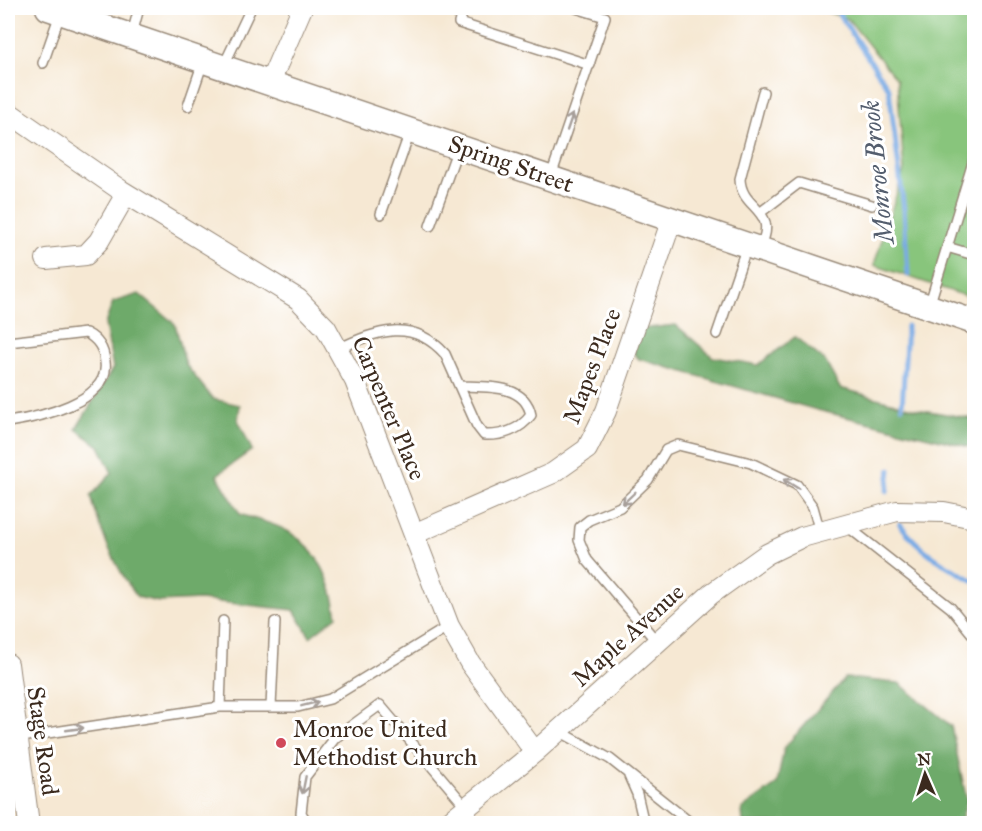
<svg xmlns="http://www.w3.org/2000/svg" width="982" height="831" font-family="'IM FELL Great Primer',serif">
<style>
.green{fill:#88c57b;stroke:#62784c;stroke-width:1.5}
.forest{fill:#6eaa6b;stroke:#546a44;stroke-width:1.5}
.lines{fill:none;stroke-linecap:round;stroke-linejoin:round}
.stream{stroke:#79abe5;stroke-width:5}
.service-casing{stroke:#988978;stroke-width:12}
.minor-casing{stroke:#988978;stroke-width:22}
.tertiary-casing{stroke:#988978;stroke-width:27}
.service{stroke:#fff;stroke-width:9}
.minor{stroke:#fff;stroke-width:20}
.tertiary{stroke:#fff;stroke-width:24}
.oneway{stroke:#a79f9a}
.poi-dot{fill:#d1495b;stroke:#fff;stroke-width:2}
.labels{text-anchor:middle;dominant-baseline:central;stroke-width:6;stroke-linejoin:round;paint-order:stroke}
.street-label{font-size:24px;fill:#3b2a1e;stroke:#fff}
.poi-label{font-size:24px;fill:#3b2a1e;stroke:#fff;text-anchor:start}
.water-label{font-size:26px;font-style:italic;fill:#545e6e;stroke:#fff}
</style>
<rect width="100%" height="100%" fill="#fff"/>
<filter id="ink" filterUnits="userSpaceOnUse"><feTurbulence type="fractalNoise" baseFrequency=".0167" numOctaves="2"/><feDisplacementMap in="SourceGraphic" scale="12" xChannelSelector="R" yChannelSelector="G"/><feConvolveMatrix kernelMatrix="1 2 1 2 8 2 1 2 1" color-interpolation-filters="sRGB"/></filter>
<filter id="wash" filterUnits="userSpaceOnUse"><feTurbulence type="fractalNoise" baseFrequency=".008" numOctaves="4" result="noise"/><feDisplacementMap in="SourceGraphic" scale="24" xChannelSelector="R" yChannelSelector="G"/><feGaussianBlur stdDeviation="1.35" result="paint"/><feColorMatrix in="noise" values="0 0 0 0 0 0 0 0 0 0 0 0 0 0 0 0 0 1.4 0 .05"/><feComposite in="paint" operator="in"/></filter>
<g filter="url(#wash)">
<rect width="100%" height="100%" fill="#f6e8d3"/>
<path class="green" d="M815 8H974V299L874 265 904 170 897 80 848 19Z"/>
<path class="forest" d="M139 294 175 324 186 365 213 399 240 405 238 420 252 450 217 475 240 514C255 520 275 523 289 532 320 551 332 582 337 616L310 637 294 610 200 600 159 602 137 597C114 565 101 534 91 496L112 473 99 446 76 429 113 368 105 324 113 302Z
M676 325 713 357 758 365 795 337 825 361 840 388 917 409 974 419V448L817 410 639 359 633 352 640 329Z
M845 678 899 683 951 726 967 801 960 823H743L742 809 777 784 784 748Z"/>
<g class="lines">
<path class="stream" d="M835 8 889 89 904 210 908 275
M902 407 907 326
M887 491 890 470
M900 524C919 551 946 566 974 581"/>
</g>
</g>
<g filter="url(#ink)">
<g class="lines">
<defs>
<path id="service" d="M464 8 459 23 590 65
M132 34 139 8
M43 63 60 14
M224 65 251 8
M188 106 203 62
M551 176 605 17 576 8
M761 212 799 183 872 205
M381 214 410 132
M430 226 458 148
M760 247C780 209 741 210 740 179L763 92
M947 247 974 255
M929 306 974 159
M717 334 747 246
M8 342 86 333C98 339 104 349 105 362 111 402 36 418 8 422
M338 349C376 331 412 317 445 354L477 426 484 435C502 436 520 430 531 415 525 383 485 387 460 386
M847 526 951 608 974 636
M658 643 587 560 579 540 580 527 589 520 620 507 648 480 666 450 678 445 751 463 797 485 813 507 820 532
M220 707 223 621
M271 707 275 622
M559 731 610 759 692 824
M8 739 220 707H298L330 699 449 626
M629 776 637 794 644 824
M308 824 301 813 305 777 335 738 380 705 467 808"/>
<path id="minor" d="M270 82 302 8
M8 112 122 191 298 299 326 328 355 381 449 626 470 663 535 752
M46 259 86 255 99 241 126 194
M414 534 553 473 587 449 606 411 672 219
M8 664 29 824
M446 824 535 752 711 594 767 554 802 537 897 511 944 512 974 518"/>
<path id="tertiary" d="M48 8 974 322"/>
</defs>
<use href="#service" class="service-casing"/>
<use href="#minor" class="minor-casing"/>
<use href="#tertiary" class="tertiary-casing"/>
<use href="#service" class="service"/>
<use href="#minor" class="minor"/>
<use href="#tertiary" class="tertiary"/>
</g>
<defs><path id="oneway-shaft" d="M-6 0H5M1.5-3L5.5 0L1.5 3" fill="none" stroke-width="1.6" stroke-linecap="round" stroke-linejoin="round" transform="scale(1.5)"/></defs>
<g class="oneway">
<use href="#oneway-shaft" transform="translate(570 122) rotate(-71)"/>
<use href="#oneway-shaft" transform="translate(791 484) rotate(-148)"/>
<use href="#oneway-shaft" transform="translate(629 498) rotate(136)"/>
<use href="#oneway-shaft" transform="translate(310 704) rotate(-14)"/>
<use href="#oneway-shaft" transform="translate(75 729) rotate(-8)"/>
<use href="#oneway-shaft" transform="translate(304 785) rotate(101)"/>
</g>
</g>
<circle class="poi-dot" cx="281" cy="743" r="6"/>
<g class="labels">
<g class="street-label">
<text transform="translate(511 164) rotate(19)">Spring Street</text>
<text transform="translate(592 366) rotate(-69)">Mapes Place</text>
<text transform="translate(389 408) rotate(67)">Carpenter Place</text>
<text transform="translate(628 635) rotate(-42)">Maple Avenue</text>
<text transform="translate(43 741) rotate(82)">Stage Road</text>
</g>
<g class="poi-label">
<text x="293" y="729">Monroe United<tspan x="293" dy="28">Methodist Church</tspan></text>
</g>
<g class="water-label">
<text transform="translate(877 172) rotate(-96)">Monroe Brook</text>
</g>
</g>
<rect width="982" height="831" fill="none" stroke="#fff" stroke-width="30"/>
<g transform="translate(925 774) rotate(357)" stroke="#ffffff" stroke-width="4.5" paint-order="stroke">
<path d="M0-4.5L10 22L0 15L-10 22Z" fill="#3b2a1e"/>
<text y="-9" font-size="16" font-weight="bold" text-anchor="middle" fill="#3b2a1e">N</text>
</g>
</svg>
